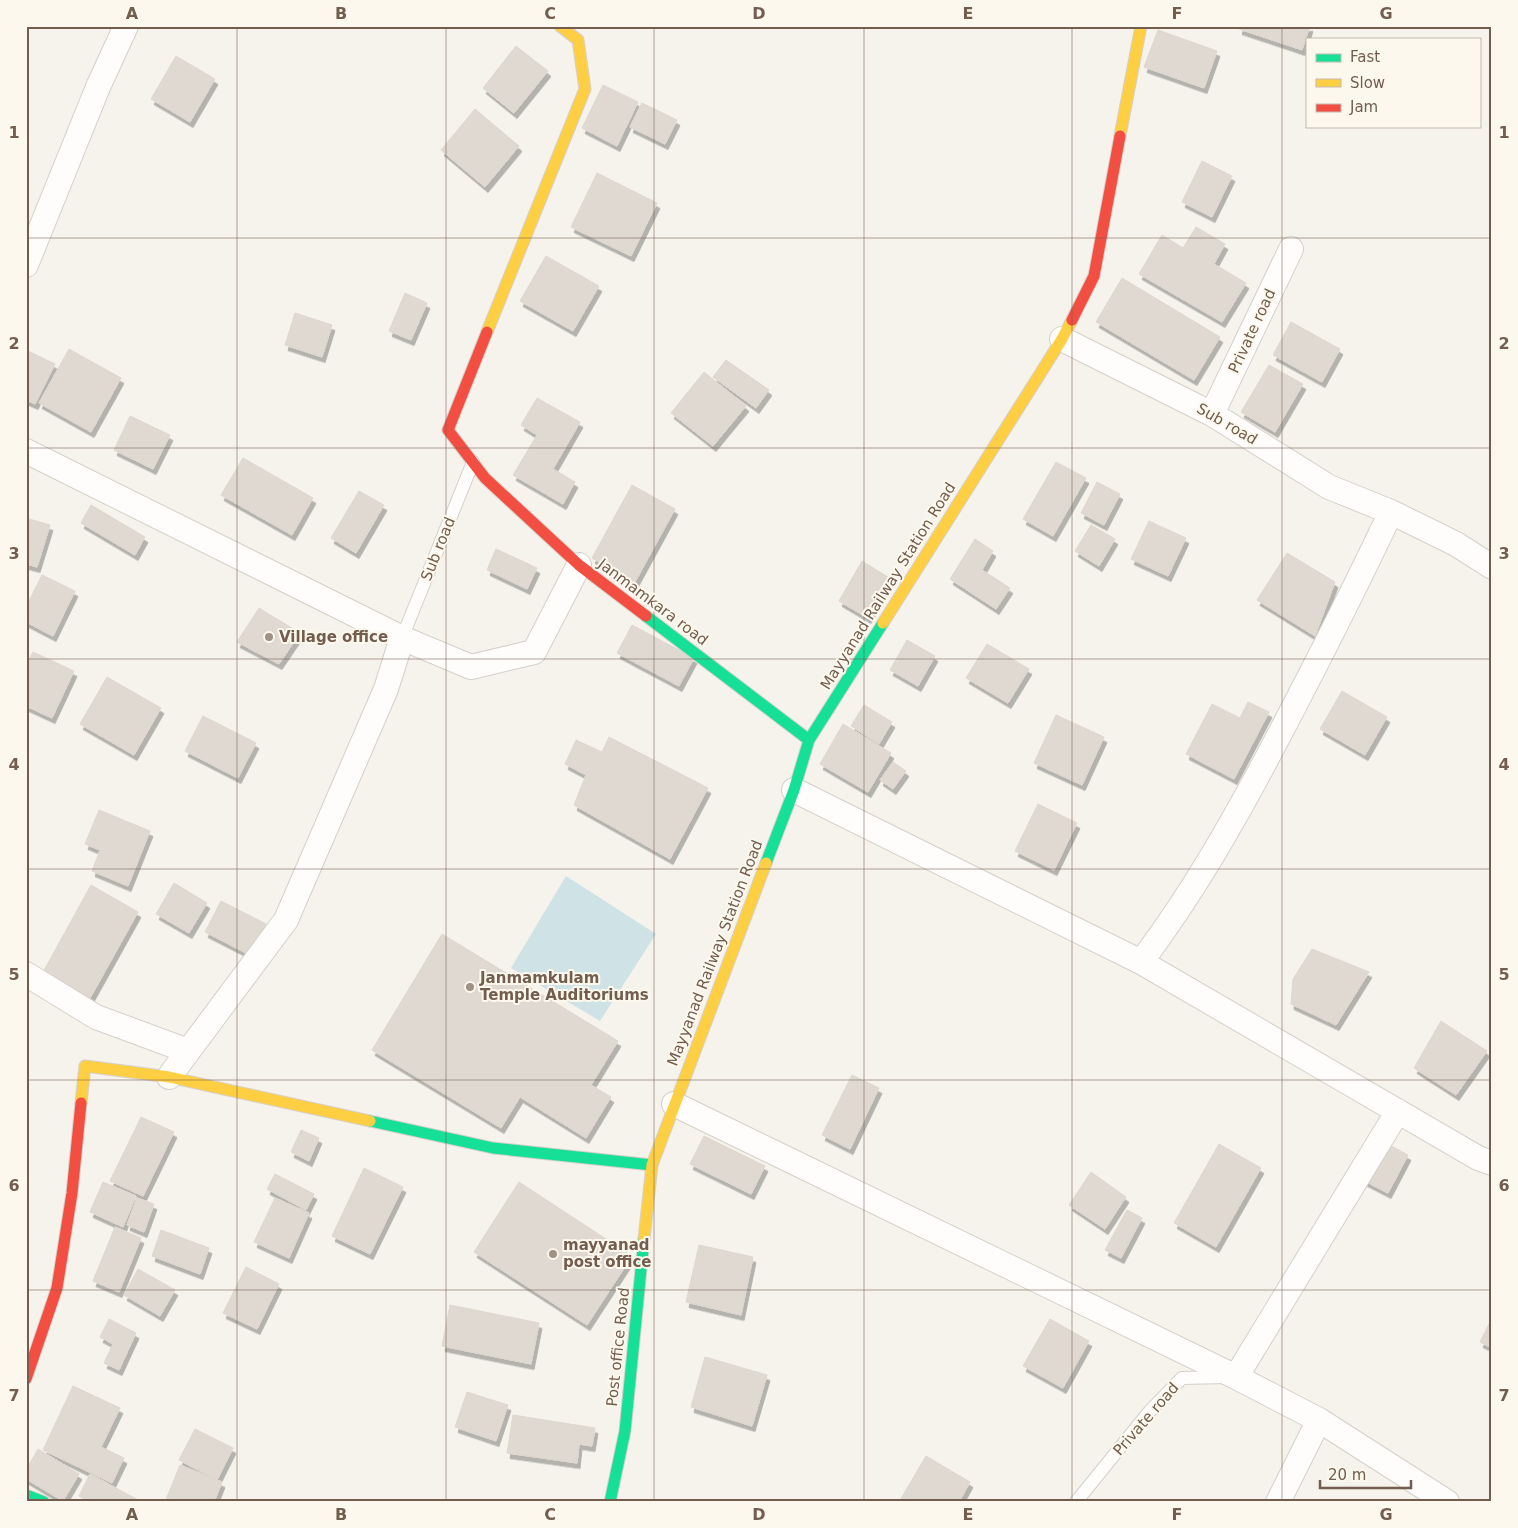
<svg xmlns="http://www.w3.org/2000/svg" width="1518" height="1528" font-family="'DejaVu Sans',sans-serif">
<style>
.water{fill:#cfe2e6}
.building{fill:#dfd9d2;stroke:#dfd7ce;filter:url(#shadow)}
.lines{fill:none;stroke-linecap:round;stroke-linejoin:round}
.lane-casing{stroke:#d5d0ca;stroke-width:14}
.street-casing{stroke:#d5d0ca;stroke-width:26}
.fast-casing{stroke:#d6d0ca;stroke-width:13}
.slow-casing{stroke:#d6d0ca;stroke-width:13}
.jam-casing{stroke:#d6d0ca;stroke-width:13}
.lane{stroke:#fefdfc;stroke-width:12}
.street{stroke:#fefdfc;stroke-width:24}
.fast{stroke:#16e098;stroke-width:11}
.slow{stroke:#ffcf43;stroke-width:11}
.jam{stroke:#f24e42;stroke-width:11}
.grid{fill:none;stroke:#725d4e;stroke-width:1;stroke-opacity:0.55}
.poi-dot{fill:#a09285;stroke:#fdf8ee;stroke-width:2}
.labels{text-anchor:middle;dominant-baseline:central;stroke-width:4;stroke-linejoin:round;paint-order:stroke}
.street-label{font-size:15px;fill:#725d4e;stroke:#fdf8ee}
.poi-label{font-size:15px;font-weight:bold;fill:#725d4e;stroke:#fdf8ee;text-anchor:start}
.neatline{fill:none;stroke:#725d4e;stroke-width:2}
.grid-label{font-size:16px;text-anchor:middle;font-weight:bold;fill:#725d4e}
</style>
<defs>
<filter id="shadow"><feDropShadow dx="3" dy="5.5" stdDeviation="0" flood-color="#0004"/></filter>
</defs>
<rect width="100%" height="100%" fill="#f6f3ec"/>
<path class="water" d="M566 876 656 934 600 1021 511 968Z"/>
<path class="building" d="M1240 26H1310L1302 50 1239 29Z
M1158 30 1217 51 1204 88 1144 67Z
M516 46 548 71 514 113 483 88Z
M176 56 215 79 190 122 151 99Z
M603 85 638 102 617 146 582 128Z
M642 103 677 120 665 144 630 127Z
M475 109 519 146 485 187 441 150Z
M1202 161 1232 176 1212 217 1182 202Z
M597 173 657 203 631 256 571 227Z
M1196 227 1225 244 1214 264 1246 283 1222 322 1139 274 1162 235 1183 248Z
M546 256 599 286 573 331 520 301Z
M1122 278 1220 337 1194 380 1096 322Z
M405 293 427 303 411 340 389 331Z
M295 313 332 325 322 357 285 345Z
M1291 322 1340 349 1322 382 1273 355Z
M69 349 121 378 91 432 39 403Z
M26 350 55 364 35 404 26 400Z
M726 360 769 390 756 408 713 377Z
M1269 365 1303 384 1275 432 1241 412Z
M704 372 746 406 713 446 671 413Z
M537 398 580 422 553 469 575 482 563 504 513 475 537 435 521 425Z
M130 416 170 435 153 469 114 450Z
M243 458 313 498 292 535 221 495Z
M1056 462 1086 478 1053 536 1023 519Z
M1097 482 1120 494 1104 525 1081 513Z
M632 485 675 509 635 582 592 558Z
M359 491 384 505 356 553 331 538Z
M91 505 145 537 135 555 81 523Z
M26 518 50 525 37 567 26 564Z
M1149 521 1186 538 1168 576 1131 559Z
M1091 525 1115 539 1099 566 1075 551Z
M975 539 993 551 982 570 1010 588 996 609 950 579Z
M496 549 537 568 527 589 487 570Z
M1287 553 1335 582 1315 636 1257 600Z
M862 561 891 579 868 618 839 601Z
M42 575 75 591 53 636 26 622V607Z
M259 608 300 633 279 664 237 642Z
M632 625 694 658 679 686 617 653Z
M907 640 935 656 918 686 890 670Z
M987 644 1029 669 1008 703 966 678Z
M33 652 74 671 52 718 26 706V666Z
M107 677 161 708 134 755 80 724Z
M1342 691 1387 717 1365 755 1320 729Z
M1248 702 1269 712 1234 779 1186 754 1212 704 1240 718Z
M864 705 892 722 879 744 851 726Z
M1056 715 1104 737 1082 785 1034 763Z
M203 716 256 743 238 778 185 751Z
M843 724 891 753 868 792 820 764Z
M609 737 708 788 670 859 574 805 586 775 565 764 576 740 602 752Z
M893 762 906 771 893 789 880 780Z
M1038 804 1077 823 1054 870 1015 851Z
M99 810 150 831 128 886 92 871 100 850 85 844Z
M174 883 207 903 189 933 156 914Z
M91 885 138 912 89 1000 42 974Z
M221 901 266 924 250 955 205 932Z
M442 934 618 1041 591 1085 611 1097 586 1138 520 1097 501 1128 372 1050Z
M1312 949 1369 972 1336 1025 1291 1004 1293 979Z
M1441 1021 1487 1051 1456 1095 1414 1068Z
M852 1075 879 1088 850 1149 822 1135Z
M141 1117 174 1132 143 1196 110 1181Z
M301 1130 319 1138 309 1161 291 1152Z
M704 1136 765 1166 751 1194 690 1164Z
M1373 1136 1408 1155 1388 1193 1353 1175Z
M1219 1144 1261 1168 1216 1247 1174 1223Z
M364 1168 403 1187 370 1254 332 1236Z
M1091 1172 1126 1197 1105 1229 1069 1205Z
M275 1174 314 1194 306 1210 267 1189Z
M103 1182 136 1196 123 1227 90 1212Z
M519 1182 632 1256 587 1325 474 1252Z
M137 1198 154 1204 144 1232 127 1225Z
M275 1198 309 1213 289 1258 254 1242Z
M1127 1210 1142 1218 1121 1258 1105 1250Z
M115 1227 141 1238 119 1292 93 1281Z
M161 1230 209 1248 200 1274 152 1256Z
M699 1245 753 1257 741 1315 686 1302Z
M246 1267 279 1284 257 1329 223 1313Z
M138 1269 175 1290 160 1316 124 1295Z
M450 1305 539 1323 531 1364 442 1346Z
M1492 1318V1348L1480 1342Z
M109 1319 136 1333 119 1370 104 1363 113 1344 100 1337Z
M1050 1319 1089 1341 1063 1388 1023 1366Z
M705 1357 767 1375 752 1426 691 1407Z
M73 1386 120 1408 101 1447 124 1458 112 1483 43 1450Z
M467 1392 508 1405 496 1441 455 1427Z
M513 1415 595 1428 592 1446 579 1444 577 1463 507 1453Z
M195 1429 233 1448 217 1480 179 1460Z
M38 1449 79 1474 63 1501 26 1479V1470Z
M926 1456 970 1482 959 1502H899Z
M180 1465 222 1482 214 1502H165Z
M90 1474 142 1502H90L79 1496Z"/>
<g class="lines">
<defs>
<path id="lane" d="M402 638 473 462
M1076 1502 1149 1412 1182 1378 1226 1377"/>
<path id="street" d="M26 265 98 87 126 26
M1062 339 1212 414 1329 487 1391 512 1456 544 1492 567
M1212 414 1291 249
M26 451 402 638 471 667 534 652 579 565
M794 790 1141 962 1478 1158 1492 1163
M1141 962C1193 893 1235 819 1275 743 1315 667 1354 590 1391 512
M26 974 96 1017 188 1051
M169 1077 286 920 386 689 402 638
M674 1104 1236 1377 1319 1420 1447 1502
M1236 1377 1398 1111
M1278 1502 1319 1420"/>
<path id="fast" d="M646 616 809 740
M766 863 794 790 809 740 883 623
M370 1121 493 1148 652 1165
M26 1495 44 1502
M610 1502 625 1431 644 1239"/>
<path id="slow" d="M1120 136 1141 26
M487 332 585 89 578 40 560 26
M883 623 1062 339 1072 320
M81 1103 85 1066 169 1077 370 1121
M644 1239 652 1165 766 863"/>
<path id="jam" d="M1072 320 1094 276 1120 136
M487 332 448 430 485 478 579 565 646 616
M26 1379 57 1288 72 1193 81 1103"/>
</defs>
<use href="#lane" class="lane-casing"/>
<use href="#street" class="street-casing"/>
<use href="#fast" class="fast-casing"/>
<use href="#slow" class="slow-casing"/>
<use href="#jam" class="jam-casing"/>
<use href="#lane" class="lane"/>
<use href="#street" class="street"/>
<use href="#fast" class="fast"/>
<use href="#slow" class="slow"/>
<use href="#jam" class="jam"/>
</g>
<path class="grid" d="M237 26V1502M446 26V1502M654 26V1502M864 26V1502M1072 26V1502M1282 26V1502M26 238H1492M26 448H1492M26 659H1492M26 869H1492M26 1080H1492M26 1290H1492"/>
<g class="poi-dot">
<circle cx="269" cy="637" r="5"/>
<circle cx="470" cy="987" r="5"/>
<circle cx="553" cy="1254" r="5"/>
</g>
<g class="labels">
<g class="street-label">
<text transform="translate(1252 331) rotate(-65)">Private road</text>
<text transform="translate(1227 424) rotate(30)">Sub road</text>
<text transform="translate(438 549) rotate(-68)">Sub road</text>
<text transform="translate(888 586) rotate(-58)">Mayyanad Railway Station Road</text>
<text transform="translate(653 602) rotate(37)">Janmamkara road</text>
<text transform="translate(715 953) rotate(-69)">Mayyanad Railway Station Road</text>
<text transform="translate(618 1347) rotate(-84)">Post office Road</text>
<text transform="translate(1146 1419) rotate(-49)">Private road</text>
</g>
<g class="poi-label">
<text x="279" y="637">Village office</text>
<text x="480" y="978">Janmamkulam<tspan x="480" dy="17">Temple Auditoriums</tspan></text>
<text x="563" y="1245">mayyanad<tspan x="563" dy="17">post office</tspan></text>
</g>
</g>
<rect width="1518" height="1528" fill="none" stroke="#fdf8ee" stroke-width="55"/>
<rect x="1306" y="38" width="175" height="90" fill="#fdf8ee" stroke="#c5baae"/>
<rect x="1316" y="54" width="25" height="8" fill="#16e098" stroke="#c5baae"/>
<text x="1350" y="62" font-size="15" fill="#725d4e">Fast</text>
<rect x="1316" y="79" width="25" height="8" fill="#ffcf43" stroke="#c5baae"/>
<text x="1350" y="88" font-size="15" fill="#725d4e">Slow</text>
<rect x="1316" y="104" width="25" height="8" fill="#f24e42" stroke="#c5baae"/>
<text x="1350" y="112" font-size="15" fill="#725d4e">Jam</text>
<path d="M1320 1480v8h91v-8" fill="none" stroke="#725d4e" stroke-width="2.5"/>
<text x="1328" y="1480" font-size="15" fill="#725d4e" stroke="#fdf8ee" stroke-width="4" paint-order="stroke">20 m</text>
<rect x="28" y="28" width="1462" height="1472" class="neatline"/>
<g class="grid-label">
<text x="132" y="19">A</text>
<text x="341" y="19">B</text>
<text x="550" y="19">C</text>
<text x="759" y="19">D</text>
<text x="968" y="19">E</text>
<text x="1177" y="19">F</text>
<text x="1386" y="19">G</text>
<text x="14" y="138">1</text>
<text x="1504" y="138">1</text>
<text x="14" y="349">2</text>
<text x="1504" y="349">2</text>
<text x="14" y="559">3</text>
<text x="1504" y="559">3</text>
<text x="14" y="770">4</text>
<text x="1504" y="770">4</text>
<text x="14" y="980">5</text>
<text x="1504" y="980">5</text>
<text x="14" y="1191">6</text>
<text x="1504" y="1191">6</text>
<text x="14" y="1401">7</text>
<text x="1504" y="1401">7</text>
<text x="132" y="1520">A</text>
<text x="341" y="1520">B</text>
<text x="550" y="1520">C</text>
<text x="759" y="1520">D</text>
<text x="968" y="1520">E</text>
<text x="1177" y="1520">F</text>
<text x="1386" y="1520">G</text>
</g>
</svg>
